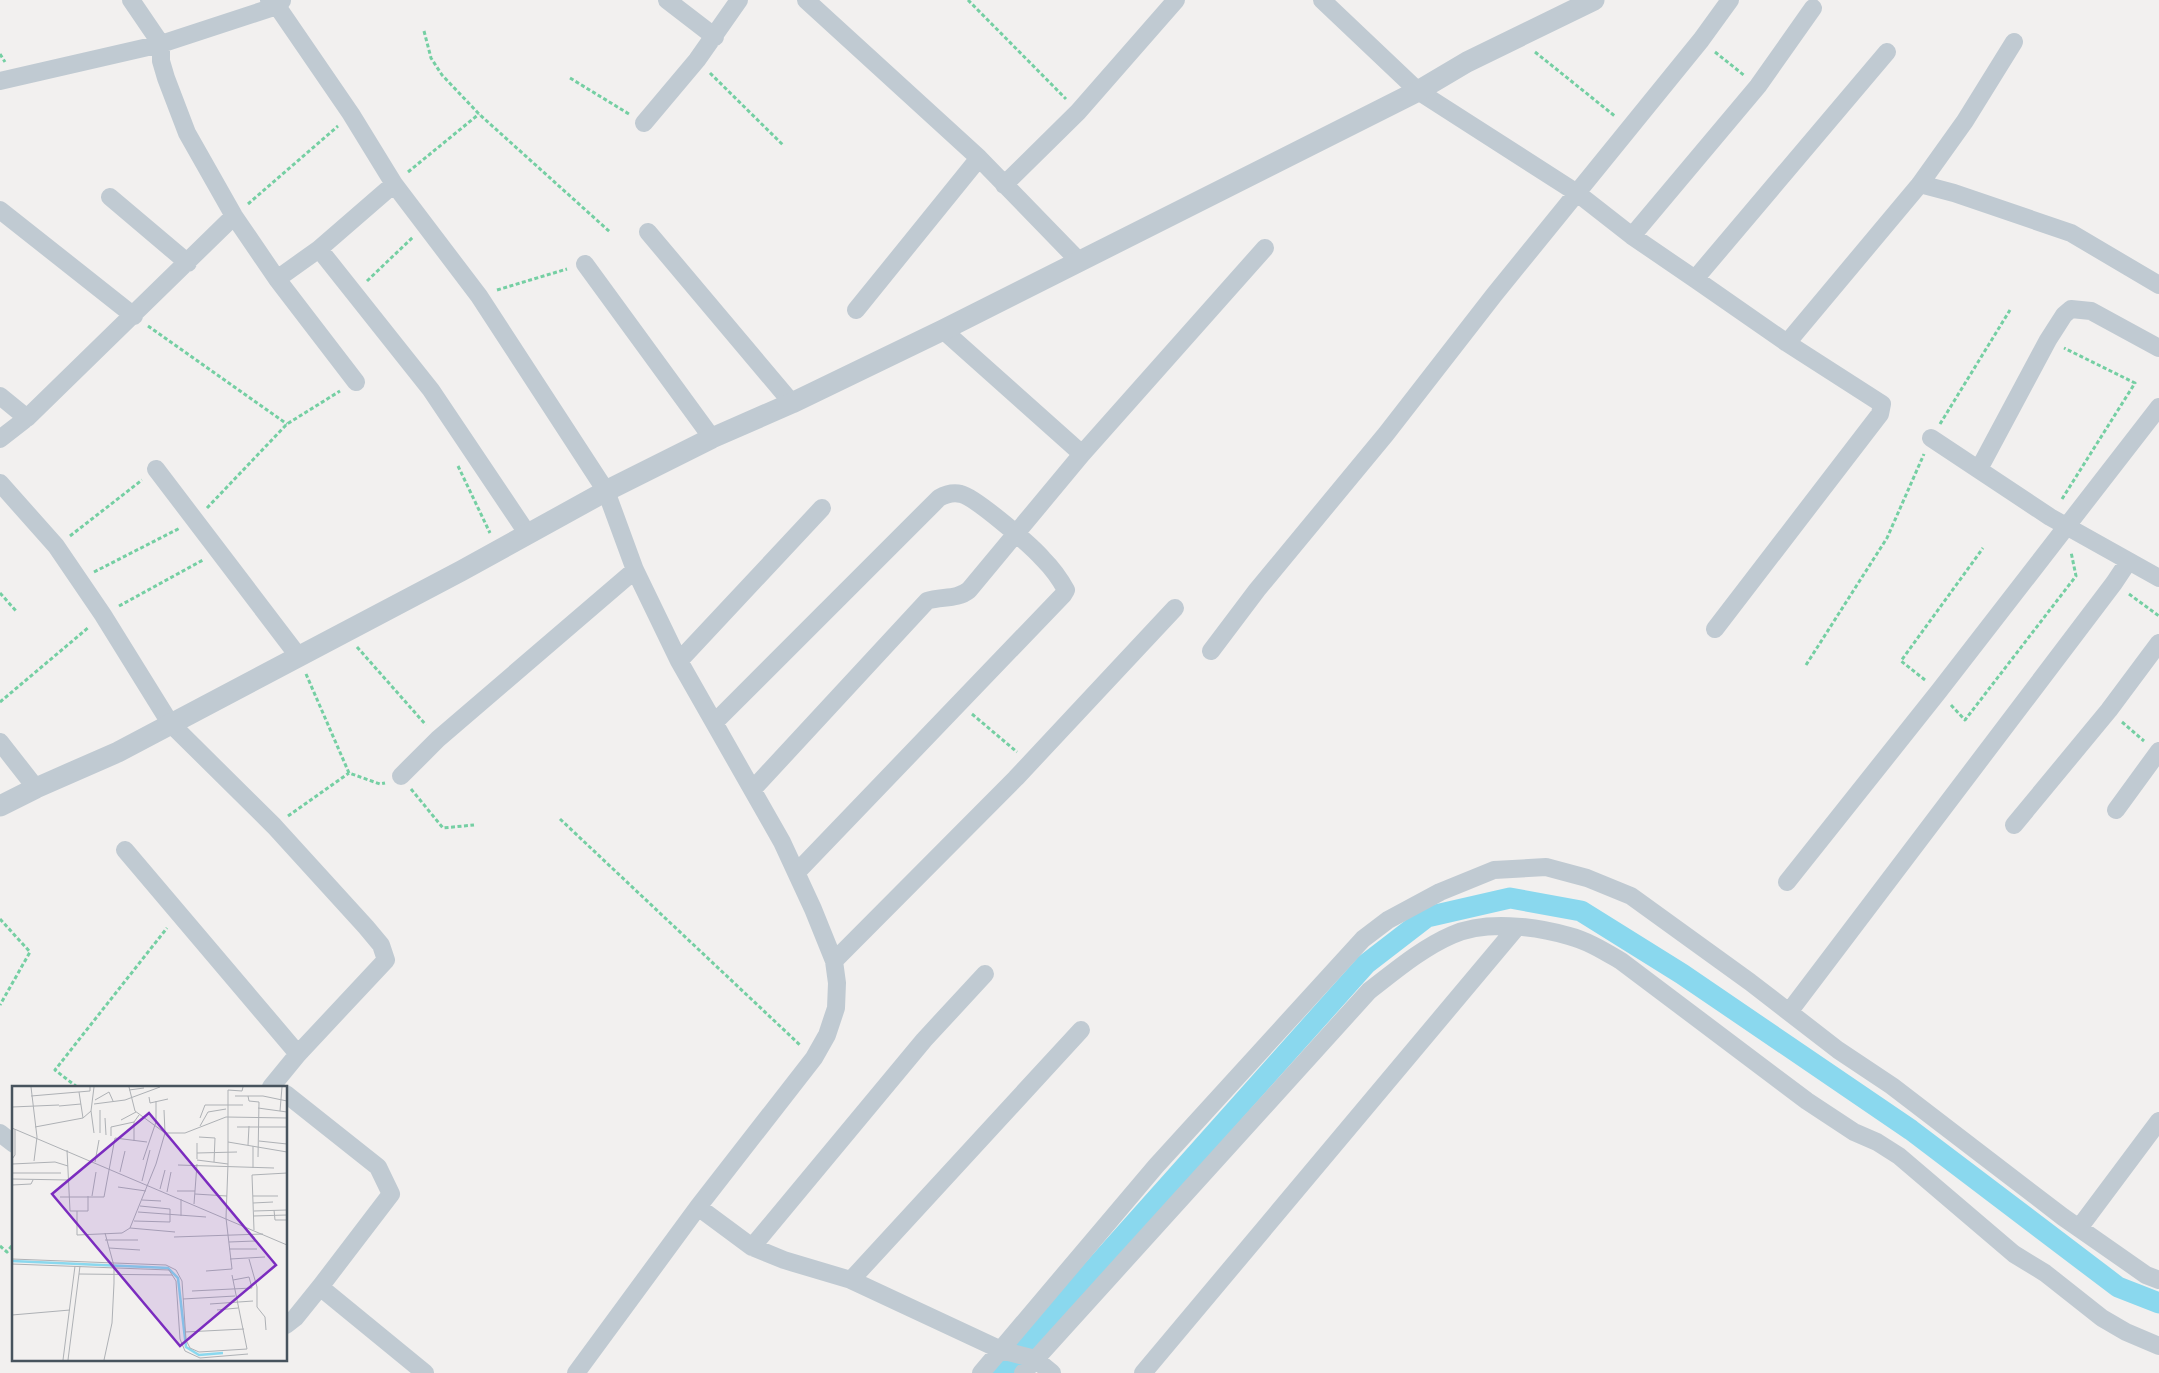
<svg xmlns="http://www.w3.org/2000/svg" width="2159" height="1373" font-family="Jost,sans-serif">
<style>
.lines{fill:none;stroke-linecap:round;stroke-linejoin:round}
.canal{stroke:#8ad8ee;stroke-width:21}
.path{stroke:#75cfa3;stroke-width:3;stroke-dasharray:4 2.5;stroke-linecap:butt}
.minor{stroke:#c0cad2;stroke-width:18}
.tertiary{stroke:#c0cad2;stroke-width:21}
.inset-river{fill:none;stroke:#8ad8ee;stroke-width:2.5}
.inset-road{fill:none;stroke:#aeb1b5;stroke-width:1}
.view{fill:#7b2cbf;fill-opacity:0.15;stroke:#7b2cbf;stroke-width:2.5}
.inset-edge{fill:none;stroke:#47535d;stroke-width:2.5}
</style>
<rect width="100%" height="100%" fill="#f2f0ef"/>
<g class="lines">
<path class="canal" d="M1001 1373 1366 964 1427 917 1510 898 1581 911 1682 974 1911 1130 2118 1287 2159 1303"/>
<path class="path" d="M968 0 1066 99
M424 31 431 58 442 75 479 114 610 232
M1535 52 1616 117
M1715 52 1745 76
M0 54 5 62
M710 73 784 146
M570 78 629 114
M408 172 479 114
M248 204 338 126
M367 281 413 237
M497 290 567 269
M148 326 287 424
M1940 424 2010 310
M458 466 490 533
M2062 499 2135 383 2064 348
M207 508 287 424 340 391
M70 536 142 480
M94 572 180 528
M0 593 16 611
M2129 594 2159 616
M119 606 203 560
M357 647 426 725
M1806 665 1887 538 1924 454
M306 674 349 773 380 784 385 783
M1925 680 1901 661 1983 548
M0 702 89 627
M1951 705 1965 720 2076 576 2071 552
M972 714 1017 752
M2122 722 2144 741
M411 789 443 828 474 825
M288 816 349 773
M560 819 800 1045
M0 919 30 952 0 1005
M77 1087 55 1070 167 928
M0 1246 7 1252 14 1243"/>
<path class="minor" d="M131 0 161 44V61L166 78 187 133 234 216 277 279 356 382
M269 0 277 6 351 114 394 184 479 296 606 491 635 570 679 661 782 842 813 909 834 961 837 983 836 1008 827 1035 814 1058 698 1207 576 1373
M667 0 715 37
M806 0 979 158 1079 261
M1322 0 1418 91 1577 193 1632 236 1695 279 1787 343 1882 404 1880 414 1715 629
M0 81 161 44 277 6 282 1
M644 123 697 60 739 0
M1920 184 1954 193 2071 233 2159 285
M1004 185 1078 112 1176 0
M110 197 188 263
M0 210 134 316
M648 232 792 403
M1632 236 1758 86 1813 8
M319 249 431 390 527 533
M585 264 712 438
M277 279 319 249 394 184
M1695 279 1887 52
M856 310 979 158
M943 330 1082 454
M1787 343 1920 184 1965 121 2014 42
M0 396 27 418
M1931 438 2050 517 2159 578
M0 439 27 418 234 216
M156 469 299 657
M1979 469 2048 340 2064 315 2071 309 2091 311 2159 348
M0 483 56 546 103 615 170 723 274 826 366 927 381 945 386 960 298 1054 271 1087
M1211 651 1257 590 1386 434 1494 295 1701 40 1730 0
M679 661 822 508
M715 722 939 498C946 494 953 492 961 494 975 497 1032 546 1043 559 1052 568 1060 579 1066 590L1063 595 797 872
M0 742 36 788
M401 776 438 739 635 570
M753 789 927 601C941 596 957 600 969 590L1082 454 1265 248
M2116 810 2159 751
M2014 825 2109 710 2159 643
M125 850 298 1054
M1787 882 1939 691 2159 407
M834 961 1016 778 1175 608
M1789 1012 2114 583 2128 562
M286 1094 378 1167 391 1194 320 1287 295 1318 286 1325
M0 1133 14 1144
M698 1207 752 1247 784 1260 851 1280 1001 1350 1035 1359 1052 1373
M2079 1228 2159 1121
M752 1247 924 1040 985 974
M851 1280 1081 1030
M320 1287 425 1373
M981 1373 1156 1166 1363 939 1388 920 1440 892 1494 870 1546 867 1587 878 1631 896 1750 982 1838 1050 1892 1086 2063 1217 2146 1275 2159 1280
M1023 1373 1369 991C1395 971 1422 948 1452 935 1485 920 1534 926 1569 936 1588 941 1604 951 1621 961L1807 1101 1854 1132 1877 1142 1899 1156 2014 1254 2045 1273 2102 1318 2126 1332 2159 1346
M1143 1373 1517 927"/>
<path class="tertiary" d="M0 806 36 788 118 752 461 571 606 491 712 438 792 403 943 330 1418 91 1467 62 1594 0"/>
</g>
<g transform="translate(12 1086)">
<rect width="275" height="275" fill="#f2f0ef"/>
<path class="inset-river" d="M0 175 156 182 166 192 174 261 187 269 211 267"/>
<path class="inset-road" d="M19 1 25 51 22 75M82 1 79 25 82 47M117 1 123 25 153 47H173L214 31 275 32M117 4 132 2M67 6 71 32M19 10 78 5V1M223 10H251L275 15M236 10 237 15 247 16 246 71M137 11 138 17 156 13M83 14 97 6 101 15M82 18 113 14 148 1M47 20 69 18M0 21 47 19M246 22 275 26M88 24V47M268 25 270 1M93 32 94 49M188 32 193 19H231M109 34 124 26M122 36V55M188 40 196 26 214 23M23 41 71 32 79 25M225 41H275M0 42 275 159M99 50V41L122 36 127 29M187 51 203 52 202 76M247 55 275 58M216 56 275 66M185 57V73M236 59 237 40M241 60V82M55 64 58 125H76V110M185 67 225 66M0 73 3 69V43M131 74 144 36V15M185 74 216 78V4L230 5 231 1M83 76 87 54M0 78 43 76 56 80M166 79 262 82M108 86 113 65M0 87H49M0 93 57 94M130 95 138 64M0 99 19 98 21 94M106 101 134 105M148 103 153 84M165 105H183M155 106 159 86M183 108 215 110M80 110 84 86M241 110H266M48 111H92L103 52 135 56M130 114 149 115M241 117 261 116M182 118 185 78M262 124 263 134H275M65 125V149L110 147 118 142 144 78 153 47 152 24M242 125 275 124M126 126 194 131M169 130V113M241 130 275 129M122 135 158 136V123L128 120M118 142 163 146M242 144 240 89 275 87M162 151 251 148M93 154H126M217 156 243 155M97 162 128 164M217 163H245M0 173 154 179 164 184 170 195 174 254 178 262 187 266 235 263M218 173 253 171M237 173 245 201V221L253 231 254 244M0 178 157 184 164 195 168 253 173 265 188 272 236 268M194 185 220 183 214 132 216 78M67 188 160 189M220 189 235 263M180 205 240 202 237 191 221 194M171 213 223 210M198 218 241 215M205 224 226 222M0 229 58 224M173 246 232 243M51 274 63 180M56 274 68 180M92 274 100 237 102 197V180L93 147"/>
<path class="view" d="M137 27 264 179 168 260 40 108Z"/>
<rect width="275" height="275" class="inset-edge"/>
</g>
</svg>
